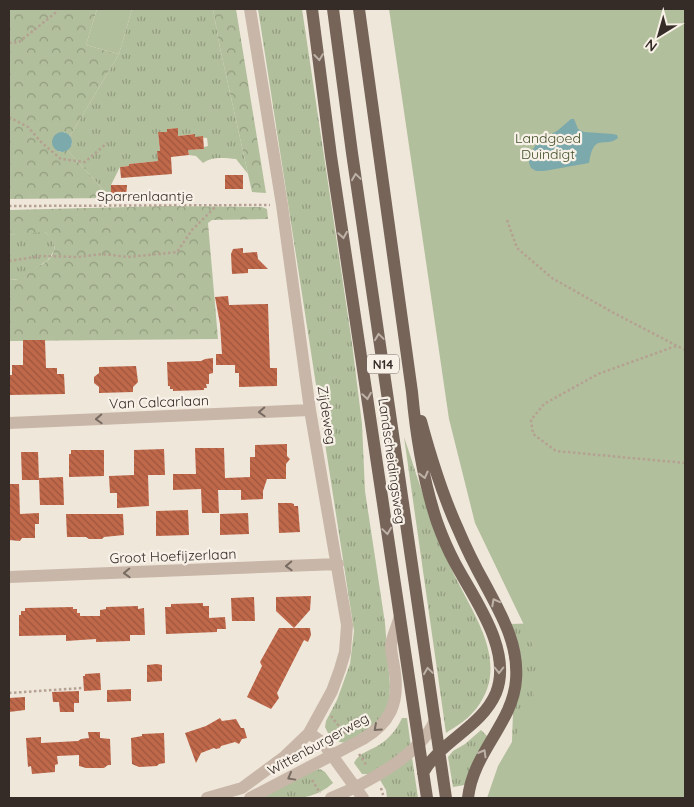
<svg xmlns="http://www.w3.org/2000/svg" width="694" height="807" font-family="Quicksand,sans-serif">
<style>
.grass{fill:url(#grass-tufts)}
.forest{fill:url(#forest-crowns)}
.green{fill:#b2bf9c}
.water{fill:#7ca9ac}
.building{fill:url(#building-back-hatch)}
.lines{fill:none;stroke-linecap:round;stroke-linejoin:round}
.path{stroke:#b4a192;stroke-width:2.5;stroke-dasharray:2.5 2.5;stroke-linecap:butt}
.minor{stroke:#c8b7a8;stroke-width:12}
.major{stroke:#766459;stroke-width:12}
.oneway{stroke:#beb2a7}
.oneway2{stroke:#776b62}
.labels{text-anchor:middle;dominant-baseline:central;stroke-width:4.5;stroke-linejoin:round;paint-order:stroke}
.shield{fill:#f8f1e7;stroke:#706761;stroke-width:1}
.shield-label{font-size:12px;font-weight:bold;fill:#352c28}
.park-label{font-size:14px;fill:#44522d;stroke:#f8f1e7}
.street-label{font-size:14px;fill:#352c28;stroke:#f8f1e7}
</style>
<defs>
<pattern id="grass-tufts" width="24" height="20" patternUnits="userSpaceOnUse" patternTransform="scale(1.25)"><rect width="24" height="20" fill="#b2bf9c"/><path d="M3 7l-1-3M5 7V3M7 7l1-3M15 17l-1-3M17 17v-4M19 17l1-3" fill="none" stroke="#929b7f"/></pattern>
<pattern id="forest-crowns" width="20" height="18" patternUnits="userSpaceOnUse" patternTransform="scale(1.25)"><rect width="20" height="18" fill="#b2bf9c"/><path d="M2 6a3 3 0 1 1 6 0M12 15a3 3 0 1 1 6 0" fill="none" stroke="#929b7f"/></pattern>
<pattern id="building-back-hatch" width="6" height="6" patternUnits="userSpaceOnUse" patternTransform="scale(1.25)"><rect width="6" height="6" fill="#c0684a"/><path d="M-1 5l2 2M0 0l6 6M5-1l2 2" fill="none" stroke="#9d563e"/></pattern>
</defs>
<rect width="100%" height="100%" fill="#f0e7db"/>
<path class="grass" d="M132 9H213L220 48 248 174 236 159C224 158 213 156 203 163L196 156 189 155 188 150 204 149V147L208 146 207 138 195 137 194 134 178 136V128L167 129V132L158 133 160 151H158V161L129 164V166L120 167 111 185V198L67 150 72 144 70 136 119 54Z
M258 9H302L352 343 362 424 365 491 385 623 390 686 389 706 381 720 347 743 340 742 330 737 325 727 326 721 337 700 350 664 354 631Z
M31 232H45L51 237 54 242V251L47 261 35 268 29 274 21 279 9 280V235Z
M404 437C416 472 426 507 440 541 446 556 452 572 460 586 480 625 508 668 476 709 468 719 457 726 446 733Z
M685 619 520 798H510L513 712 522 680 520 653 509 624Z
M402 718H407L411 747 371 774H362L354 763C359 752 370 751 379 745 390 738 397 729 402 718Z
M481 730 488 737 465 785 453 787 448 757 453 751 465 744Z
M412 757 418 798H387L386 790 380 780Z
M320 769 325 772 333 783C311 803 287 798 260 798L312 771Z"/>
<path class="forest" d="M9 9H97L86 45 119 54 70 136 64 132 59 152 67 150 111 198 9 199Z
M213 9H236L266 193 252 192 220 48Z
M168 206 262 207 267 209 268 219 212 220 208 223 218 339 9 341V280C24 280 25 275 36 267 39 265 44 264 47 261 58 252 56 240 45 232L9 235V210Z"/>
<path class="green" d="M97 9H132L119 54 86 45Z
M389 9H685V798H487L498 766 520 728 533 700 538 658 523 623 475 523 449 419Z"/>
<path class="water" d="M571 119H574L578 129 584 132 613 134 617 135 618 138C604 149 594 131 589 163L544 171H536L531 168 529 163V156L538 141 557 131Z
M52 142a10 10 0 1 1 20 0a10 10 0 1 1-20 0Z"/>
<path class="building" d="M178 128V136L195 134V137L203 136 204 149 188 150 189 155 171 157 172 174 121 178 120 167 129 166V164L158 161 157 151H160L158 132H167V129Z
M225 175H243V189H225Z
M111 185H127L126 198H111Z
M243 248V253L257 252 258 259 268 269H248V273L232 274 231 254 233 249Z
M228 296 229 305 268 304 270 368H277V386L239 387V373H235V365H216V354H222L220 324 215 297Z
M23 340H45L46 368H57V374H64L65 394 9 395V375H12V365H23Z
M213 358V373L209 374V384H206L207 388H204V390L173 391V389H170V386H168L167 362 201 361 205 359Z
M136 366 138 382 133 387V392L99 393V387L94 383V377L99 373V367Z
M287 444V456L290 459 286 464V479H267L263 491V499L241 500V490H218L219 513H202L201 489 173 490V474H196L195 448H224L225 478 250 477V457H255V445Z
M164 449 165 475H148L149 506 117 508V493H110L109 476 134 475V450Z
M71 450H104V476L69 477V454H71Z
M21 452H38L39 480H22Z
M63 477 64 505H40L39 478Z
M9 484H19L20 514 39 513V524H35V538H22L20 541 9 540Z
M278 503H291L294 504V506H298L300 532 279 533Z
M188 510 189 535 156 536V511Z
M248 513 249 534 220 535V514Z
M66 514H123L124 535 104 537 102 539H89L86 537H67Z
M311 596 310 610 294 628 276 611V597Z
M254 597 255 621H232L231 598Z
M203 603V606H209V618L225 617 226 629H217V632L166 634 165 607H171V604Z
M138 606V609L144 608 145 635H130V641L96 642V639L66 641V635L19 636V615H21V611H25V608L73 607V609H77V613H80V616H100V610L106 609V607Z
M279 628H310L311 635 308 642 304 640 277 693 279 698 271 709 247 697 262 666 260 662Z
M157 664 162 665V681L147 682V665Z
M100 673 101 690 84 691 83 676H85V674Z
M131 689V701L107 702V690Z
M79 691V703H74V712H60L59 702H53L52 692Z
M25 697V710L9 712V698Z
M220 718 222 721 236 719 241 728H244L247 738 242 739 239 744 235 742 221 746 220 748 216 749 214 748 201 753 196 763 185 733 206 726Z
M88 732H100V738L110 739 111 765H108L104 768H86L79 766V755L57 756 58 764 55 765V772L32 774 31 766 28 767 26 738 41 737V743L78 741 81 739 89 738Z
M164 733 165 763 159 764 157 766 139 767 132 764 131 738 142 736V734Z"/>
<g class="lines">
<path class="path" d="M9 43 19 42 54 14 58 9
M9 117 28 127 42 143 61 159 85 162 107 143
M9 206 270 205
M507 220 517 248 552 278 612 312 685 350
M9 261 41 256 78 257 102 254 128 257 177 252 192 230 217 205
M676 346 598 374 544 404 531 420 533 434 556 451 685 463
M9 693 82 688
M331 716 346 735
M359 754 367 766
M312 780 320 793
M381 788 384 798"/>
<path class="minor" d="M9 423 310 410
M9 577 338 564
M309 733 323 743 363 798
M207 798 242 788 284 757 309 733 332 691 340 669 345 652 347 625 310 410 282 205 250 9
M250 798 363 739C390 723 399 704 395 673 394 664 391 654 391 645 392 637 397 627 399 619
M331 798C364 785 422 754 435 720"/>
<path class="major" d="M312 9 331 156 427 798
M333 9 352 153 446 798
M359 9 412 392C416 436 423 480 437 522 442 536 448 550 455 563 474 599 513 650 496 693 481 728 441 740 423 773
M421 421C431 458 442 494 458 529 466 548 475 566 485 584 501 614 519 644 516 680 513 723 473 752 468 798"/>
</g>
<defs><path id="oneway-chevron" d="M-2-3.5L2.5 0L-2 3.5" fill="none" stroke-width="1.6" stroke-linecap="round" stroke-linejoin="round" transform="scale(1.25)"/></defs>
<g class="oneway">
<use href="#oneway-chevron" transform="translate(319 57) rotate(83)"/>
<use href="#oneway-chevron" transform="translate(356 177) rotate(-98)"/>
<use href="#oneway-chevron" transform="translate(343 235) rotate(81)"/>
<use href="#oneway-chevron" transform="translate(379 337) rotate(-98)"/>
<use href="#oneway-chevron" transform="translate(367 396) rotate(81)"/>
<use href="#oneway-chevron" transform="translate(424 475) rotate(76)"/>
<use href="#oneway-chevron" transform="translate(387 531) rotate(82)"/>
<use href="#oneway-chevron" transform="translate(495 602) rotate(-118)"/>
<use href="#oneway-chevron" transform="translate(499 670) rotate(90)"/>
<use href="#oneway-chevron" transform="translate(428 671) rotate(-98)"/>
<use href="#oneway-chevron" transform="translate(483 753) rotate(-60)"/>
</g>
<g class="oneway2">
<use href="#oneway-chevron" transform="translate(262 412) rotate(178)"/>
<use href="#oneway-chevron" transform="translate(99 419) rotate(178)"/>
<use href="#oneway-chevron" transform="translate(289 566) rotate(178)"/>
<use href="#oneway-chevron" transform="translate(127 573) rotate(178)"/>
<use href="#oneway-chevron" transform="translate(377 728) rotate(138)"/>
<use href="#oneway-chevron" transform="translate(291 777) rotate(151)"/>
</g>
<g class="labels">
<rect class="shield" x="367" y="354.5" width="32" height="19" rx="4"/>
<g class="shield-label">
<text x="383" y="364">N14</text>
</g>
<g class="park-label">
<text x="548" y="138">Landgoed<tspan x="548" dy="16">Duindigt</tspan></text>
</g>
<g class="street-label">
<text x="145" y="196">Sparrenlaantje</text>
<text transform="translate(159 402) rotate(-2)">Van Calcarlaan</text>
<text transform="translate(327 415) rotate(81)">Zijdeweg</text>
<text transform="translate(392 461) rotate(82)">Landscheidingsweg</text>
<text transform="translate(173 556) rotate(-2)">Groot Hoefijzerlaan</text>
<text transform="translate(318 744) rotate(-29)">Wittenburgerweg</text>
</g>
</g>
<rect width="694" height="807" fill="none" stroke="#352c28" stroke-width="20"/>
<g transform="translate(659 35) rotate(217)" stroke="#f8f1e7" stroke-width="4" paint-order="stroke">
<path d="M0-4L9 19L0 12L-9 19Z" fill="#352c28"/>
<text y="-8" font-size="14" font-weight="bold" text-anchor="middle" fill="#352c28">N</text>
</g>
</svg>
